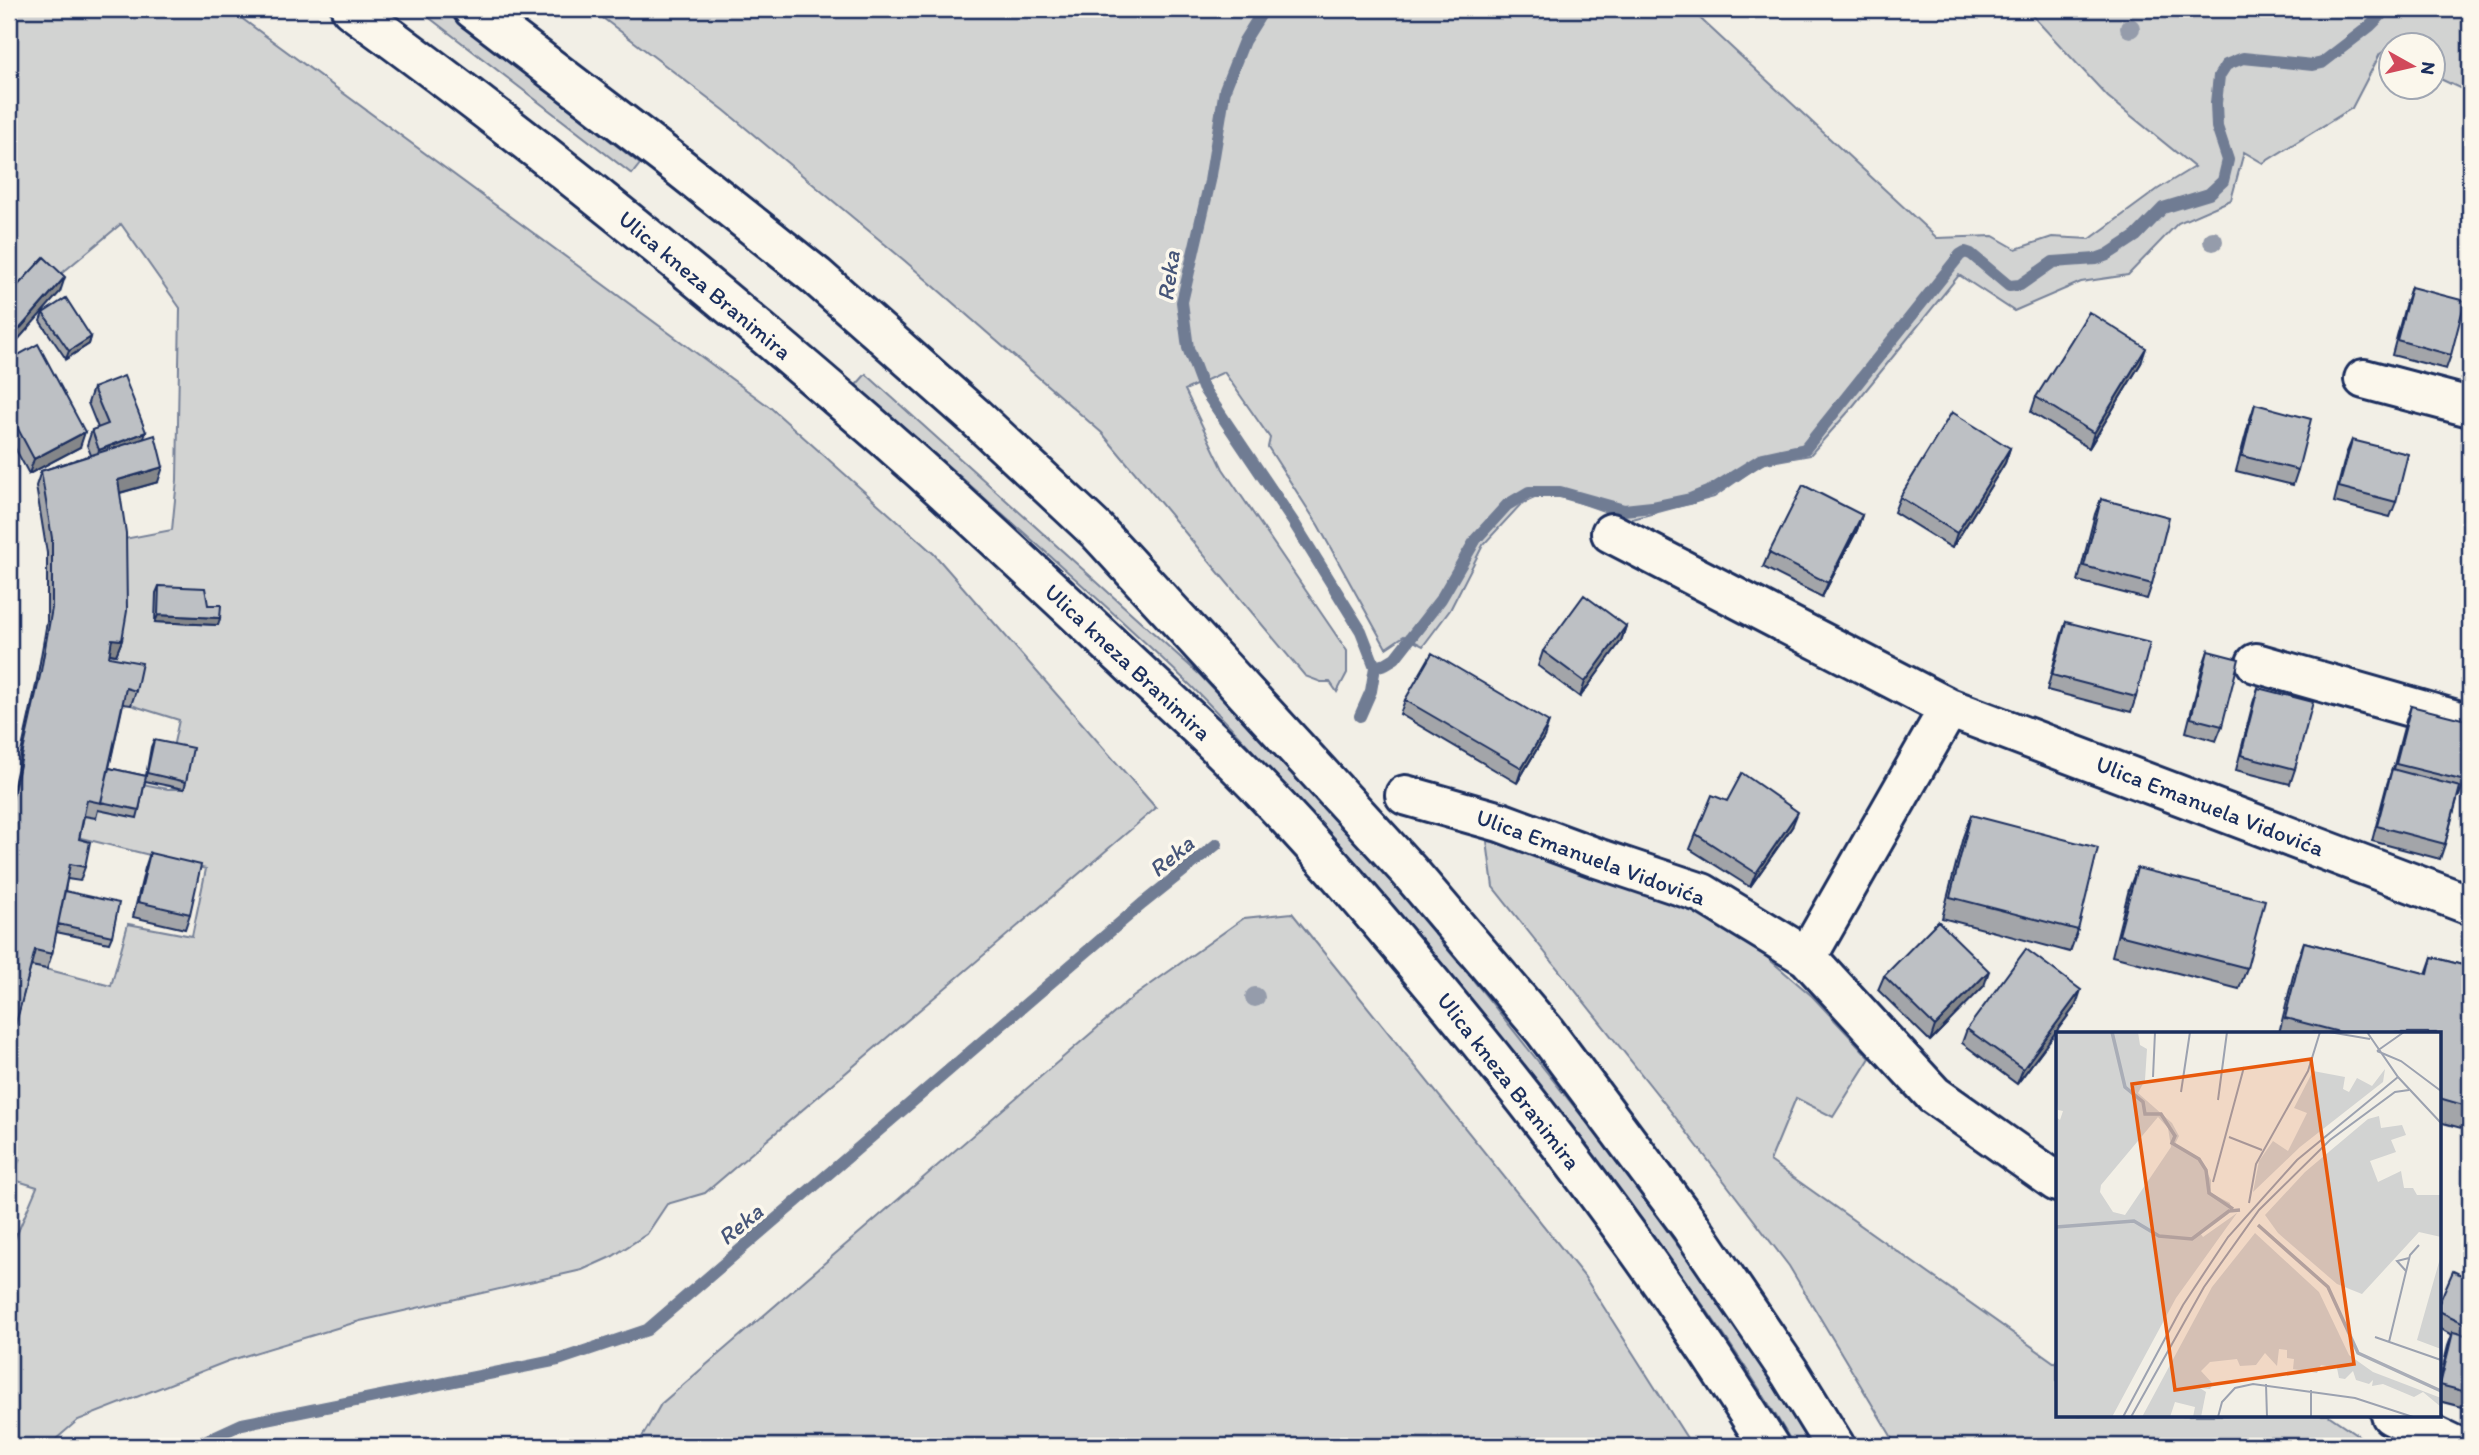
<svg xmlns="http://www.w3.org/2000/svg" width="2479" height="1455" font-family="Itim,sans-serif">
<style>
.green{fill:#d2d3d2;stroke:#768198;stroke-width:2}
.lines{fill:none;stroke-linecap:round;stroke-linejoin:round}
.stream{stroke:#707b93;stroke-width:12}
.street-casing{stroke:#1b2f5e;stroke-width:44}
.secondary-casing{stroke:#1b2f5e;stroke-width:44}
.street{stroke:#fbf7ec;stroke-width:38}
.secondary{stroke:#fbf7ec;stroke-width:38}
.tree{fill:#959cab}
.wall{fill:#a3a5a9;stroke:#1b2f5e;stroke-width:2}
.shaded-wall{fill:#848689;stroke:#1b2f5e;stroke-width:2}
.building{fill:#bdc0c4;stroke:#1b2f5e;stroke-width:2}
.labels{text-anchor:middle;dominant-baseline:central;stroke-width:7;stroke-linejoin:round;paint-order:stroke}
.street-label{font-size:23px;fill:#1b2f5e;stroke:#fbf7ec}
.water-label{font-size:24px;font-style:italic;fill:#465579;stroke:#fbf7ec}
.inset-river{fill:none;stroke:#a9adb7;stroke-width:3.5}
.inset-road{fill:none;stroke:#9ca2b0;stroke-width:2}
.view{fill:#e8590c;fill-opacity:0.15;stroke:#e8590c;stroke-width:3.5}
.inset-edge{fill:none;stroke:#1b2f5e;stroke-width:3.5}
</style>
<rect width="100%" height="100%" fill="#f2efe6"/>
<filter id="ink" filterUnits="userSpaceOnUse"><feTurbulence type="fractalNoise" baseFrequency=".0143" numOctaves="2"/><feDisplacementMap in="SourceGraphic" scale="14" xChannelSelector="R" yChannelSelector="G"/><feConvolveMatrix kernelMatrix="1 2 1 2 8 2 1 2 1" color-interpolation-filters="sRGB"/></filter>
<g filter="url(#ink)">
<path class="green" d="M9 9H229L771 408 934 554 1156 808 705 1193 667 1204 647 1234 613 1256 582 1270 360 1321 228 1361 78 1420 48 1446H9V1253L37 1187 11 1179 20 1159 9 1155V1044L30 965 111 986 128 924 192 936 206 869 77 837 81 815 97 810 143 784 168 789H184L172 752 179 720 131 705 137 678 104 672 106 653 116 654 119 540 172 530 177 480 180 308 121 224 50 283 9 305Z
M418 9H442L640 164 632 174Z
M591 9H1690L1937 238 1993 236 2016 249 2052 237 2090 239 2158 189 2194 167 2108 97 2026 9H2470V93L2434 76V46L2414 45 2406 39 2392 46 2380 54 2352 108 2263 163 2244 152 2231 200 2178 223 2128 275 2081 282 2014 311 1959 275 1849 411 1810 455 1761 464 1714 497 1629 520 1564 497 1539 496 1521 504 1483 545 1450 610 1423 646 1404 636 1386 648 1318 525 1268 447 1270 438 1224 372 1185 390 1223 469 1347 651V673L1337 692 1330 682H1321L1305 676 1102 433 905 261 724 110Z
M866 374 1200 675 1380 868 1483 992 1611 1153 1714 1296 1770 1379 1810 1446H1794C1731 1337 1653 1236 1578 1135 1480 1006 1377 881 1265 764 1239 736 1213 707 1186 681 1079 579 967 483 856 385Z
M1487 841 1511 843 1727 923 1812 996 1870 1058 1833 1117 1796 1098 1770 1161 2055 1363 2057 1359V1415H2328L2374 1446H1897L1789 1266 1669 1109 1493 887Z
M1292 913 1584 1276 1692 1446H637L661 1404 1133 997 1244 918Z"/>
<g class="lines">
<path class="stream" d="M1264 9 1244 41 1225 89 1210 181 1182 302 1188 348 1203 388 1294 523 1361 631 1375 667 1371 691 1360 716
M1375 667 1385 664 1395 658 1441 599 1476 539 1507 505 1529 492H1560L1624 510 1652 507 1690 499 1712 490 1763 458 1805 449 1960 255 1965 252 1971 254 2009 286 2020 285 2053 262 2096 259 2107 255 2136 236 2163 208 2209 194 2223 181 2228 160 2217 127 2216 103 2219 76 2226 65 2243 58 2313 65 2322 63 2370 26 2387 9
M194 1446 242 1424 558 1360 647 1330 1142 904 1217 844"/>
<defs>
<path id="street" d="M2364 379 2470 407
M1611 533 1949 708 2470 905
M2256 663 2470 724
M1405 795 1500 822 1597 858 1702 893 1807 957 1934 1095 2057 1182
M1807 957 1949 708
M2391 1415 2456 1446"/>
<path id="secondary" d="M351 9C536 143 712 287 884 437 966 509 1045 584 1124 658 1164 696 1205 732 1243 771 1317 846 1385 927 1452 1008 1567 1148 1674 1292 1769 1446
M473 9 668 158 816 276 973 415 1097 531 1409 871 1544 1030 1691 1227 1790 1373 1835 1446"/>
</defs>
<use href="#street" class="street-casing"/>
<use href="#secondary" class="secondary-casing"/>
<use href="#street" class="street"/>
<use href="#secondary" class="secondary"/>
</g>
<g class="tree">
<circle cx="2130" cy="28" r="10"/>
<circle cx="2213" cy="241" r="10"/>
<circle cx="1255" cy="997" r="10"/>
</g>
<path class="wall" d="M2411 287 2451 355 2446 369 2392 355 2406 302Z
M43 313 91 337 89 344 66 359 40 321Z
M9 360 80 447 29 474 9 437Z
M2141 363 2089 448 2031 412 2036 397Z
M93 388 144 438 158 482 120 493 122 640 116 655 109 654V657L136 691 131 705 123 704 109 768 146 776 151 747 154 740 186 782 184 789 145 781 139 810 137 818 98 810 96 818 84 816 79 839 85 867 80 881 67 879 65 891 112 936 109 943 56 932 52 954 47 969 31 966 9 1047V807L36 685 47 622V553L36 486 41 471 91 455 87 445 92 430 98 428 88 403Z
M2255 404 2298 470 2293 485 2236 471 2250 419Z
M2352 440 2396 502 2390 517 2334 502 2346 454Z
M2010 448 2005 463 1952 548 1894 512 1900 497Z
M2101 499 2152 584 2147 599 2078 581 2095 514Z
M1862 515 1857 530 1822 597 1763 567 1769 553Z
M159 586 208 605 220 618 218 625 155 622 156 593Z
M2066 622 2136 697 2131 712 2047 690 2061 636Z
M1626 626 1621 641 1580 697 1538 666 1543 651Z
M2208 651 2222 726 2216 741 2186 732 2203 665Z
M2258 688 2295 769 2290 784 2236 770 2253 703Z
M1405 700 1544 737 1517 783 1400 714Z
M2411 706 2465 781 2459 796H2458L2445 844 2440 859 2372 841 2387 784 2392 769H2393L2406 720Z
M1971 815 2078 930 2070 952 1942 918 1963 837Z
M1792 827 1750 887 1690 849 1696 834Z
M150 853 190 914 185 929 133 917 145 868Z
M2137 868 2247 968 2239 989 2112 956 2129 889Z
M2304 942 2426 974 2432 957 2470 967V1113L2465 1129 2439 1122V1033H2279L2296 964Z
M1884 976 1984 986 1930 1041 1878 990Z
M2076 1005 2017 1084 1962 1043 1967 1029Z
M2470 1279V1409L2439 1401V1382L2448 1346 2452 1335 2439 1328V1303Z"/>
<path class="shaded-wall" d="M65 277 60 292 9 350V341Z
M91 337 89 344 66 359 69 351Z
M2146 348 2141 363 2089 448 2094 433Z
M85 432 80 447 29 474 34 459Z
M146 432 141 447 94 465 99 450Z
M2010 448 2005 463 1952 548 1957 533Z
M163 467 158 482 112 495 118 480Z
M1862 515 1857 530 1822 597 1828 583Z
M158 615 220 618 218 625 155 622Z
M1626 626 1621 641 1580 697 1585 682Z
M112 639 122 640 116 655 106 653Z
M1549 722 1544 737 1517 783 1522 768Z
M1798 812 1792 827 1750 887 1756 873Z
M1989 971 1984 986 1930 1041 1935 1026Z
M2081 990 2076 1005 2017 1084 2023 1069Z"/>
<path class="building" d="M44 257 65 277 9 341V295Z
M2411 287 2465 301 2451 355 2397 340Z
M66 298 91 337 69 351 43 313Z
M2089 312 2146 348 2094 433 2036 397Z
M38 344 85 432 34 459 9 412V360Z
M124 376 146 432 99 450 92 430 108 424 93 388Z
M2255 404 2311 419 2298 470 2242 456Z
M1952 412 2010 448 1957 533 1900 497Z
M155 435 163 467 118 480 126 533 127 611 122 640 112 639 109 657 142 663 136 691 126 688 101 803 87 800 79 839 90 842 85 867 70 864 52 954 35 950 19 1012 9 1047V814L41 671 52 608V538L41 471Z
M2352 440 2408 454 2396 502 2339 487Z
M1803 485 1862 515 1828 583 1769 553Z
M2101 499 2169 517 2152 584 2084 566Z
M159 586 205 588 208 605H221L220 618 158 615Z
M1584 595 1626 626 1585 682 1543 651Z
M2066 622 2150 643 2136 697 2052 675Z
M2208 651 2239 659 2222 726 2191 718Z
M1432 653 1549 722 1522 768 1405 700Z
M2258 688 2313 702 2295 769 2241 755Z
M2411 706 2470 721V760L2465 781 2396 764Z
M154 740 193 748 186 782 147 773Z
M109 768 146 776 139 810 101 802Z
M2392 769 2460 787 2445 844 2377 826Z
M1742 773 1798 812 1756 873 1696 834 1712 795 1727 801Z
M1971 815 2098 848 2078 930 1950 897Z
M150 853 201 865 190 914 138 902Z
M2137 868 2265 900 2247 968 2119 935Z
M65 891 119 903 112 936 58 924Z
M1938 921 1989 971 1935 1026 1884 976Z
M2304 942 2428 974 2432 957 2470 967V1107L2439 1098V1033H2343L2285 1018Z
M2026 949 2081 990 2023 1069 1967 1029Z
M9 1231 16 1233 9 1257Z
M2453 1271 2470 1279V1326L2439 1311V1303Z
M2453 1332 2470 1336V1393L2440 1385Z"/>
</g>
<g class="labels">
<g class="street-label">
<text transform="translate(705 285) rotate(40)">Ulica kneza Branimira</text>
<text transform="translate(1128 662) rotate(43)">Ulica kneza Branimira</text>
<text transform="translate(2210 806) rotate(21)">Ulica Emanuela Vidovića</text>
<text transform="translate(1591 857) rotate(20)">Ulica Emanuela Vidovića</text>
<text transform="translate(1509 1081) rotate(52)">Ulica kneza Branimira</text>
</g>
<g class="water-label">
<text transform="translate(1168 276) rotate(-82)">Reka</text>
<text transform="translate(1171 856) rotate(-40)">Reka</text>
<text transform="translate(740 1224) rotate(-40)">Reka</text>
</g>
</g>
<g transform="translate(2056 1032)">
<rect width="385" height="385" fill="#f2efe6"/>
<path d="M0 0H82L84 13 91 17 89 48 82 61 116 91 123 104 119 112 144 127 155 148V161L174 171 175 176 144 201 147 205 181 181 120 266 56 385H0V85L4 88 7 79 2 78 0 63ZM102 85 112 96 115 115 69 183 57 180 44 160 45 153ZM329 37 327 50 244 115 197 160 203 129 217 109 232 119 251 81 238 76 257 39 289 45 287 57 293 60 301 46 316 54ZM323 84 325 96 346 93 350 103 335 108 340 120 314 129 322 150 345 139 348 156H357L361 163H385V205L363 200 306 262 281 252 222 201 209 183 249 140 312 87ZM199 201 263 260 293 323 317 340 385 366V375L367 360 358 365 327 352 316 354 317 348 313 352 300 348 297 339 289 347 283 346 281 336 265 333 261 341 237 337 238 327 231 326V318L223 317 221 334 209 321 200 333 184 334 181 327 154 330 145 339 157 352 154 357 144 356 150 360 145 385H137L139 375 119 370 114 385H86L156 255ZM385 223V317L361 308Z" fill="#d2d3d2" fill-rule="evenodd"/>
<path class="inset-river" d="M56 0 69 55 87 70 89 82H105L119 104 116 111 143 127 150 138 153 161 177 177M202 193 272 255 302 321 385 359M0 195 78 189 103 204 136 207 173 179 184 178"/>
<path class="inset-road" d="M273 0 314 7M311 0 342 45 385 91M321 19 345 29 385 59M321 19 348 0M97 45 99 0M125 60 134 0M162 68 171 0M173 105 206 118M157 150 188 35M193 171 200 132 252 39 264 0M350 239 341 229 353 226M319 305 385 328M333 310 354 223 363 213M210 352 211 385M67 385 127 273 172 205 241 128 342 45M75 385 148 255 203 178 274 108 339 60 353 58M162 385 166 370 179 356 197 352 299 366 357 385M255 385V358"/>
<path class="view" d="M255 27 298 332 119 358 76 52Z"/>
<rect width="385" height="385" class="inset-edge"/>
</g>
<rect width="2479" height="1455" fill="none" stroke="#fbf7ec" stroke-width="35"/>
<rect x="18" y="18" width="2444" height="1420" fill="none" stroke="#1b2f5e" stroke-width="2.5" filter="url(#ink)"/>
<g transform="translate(2412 66) rotate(98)"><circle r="33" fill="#fbf7ec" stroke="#a1a7b3" stroke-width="2"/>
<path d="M0-5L12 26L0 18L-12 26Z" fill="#d1495b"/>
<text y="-10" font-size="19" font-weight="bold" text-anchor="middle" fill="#1b2f5e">N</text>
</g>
</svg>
